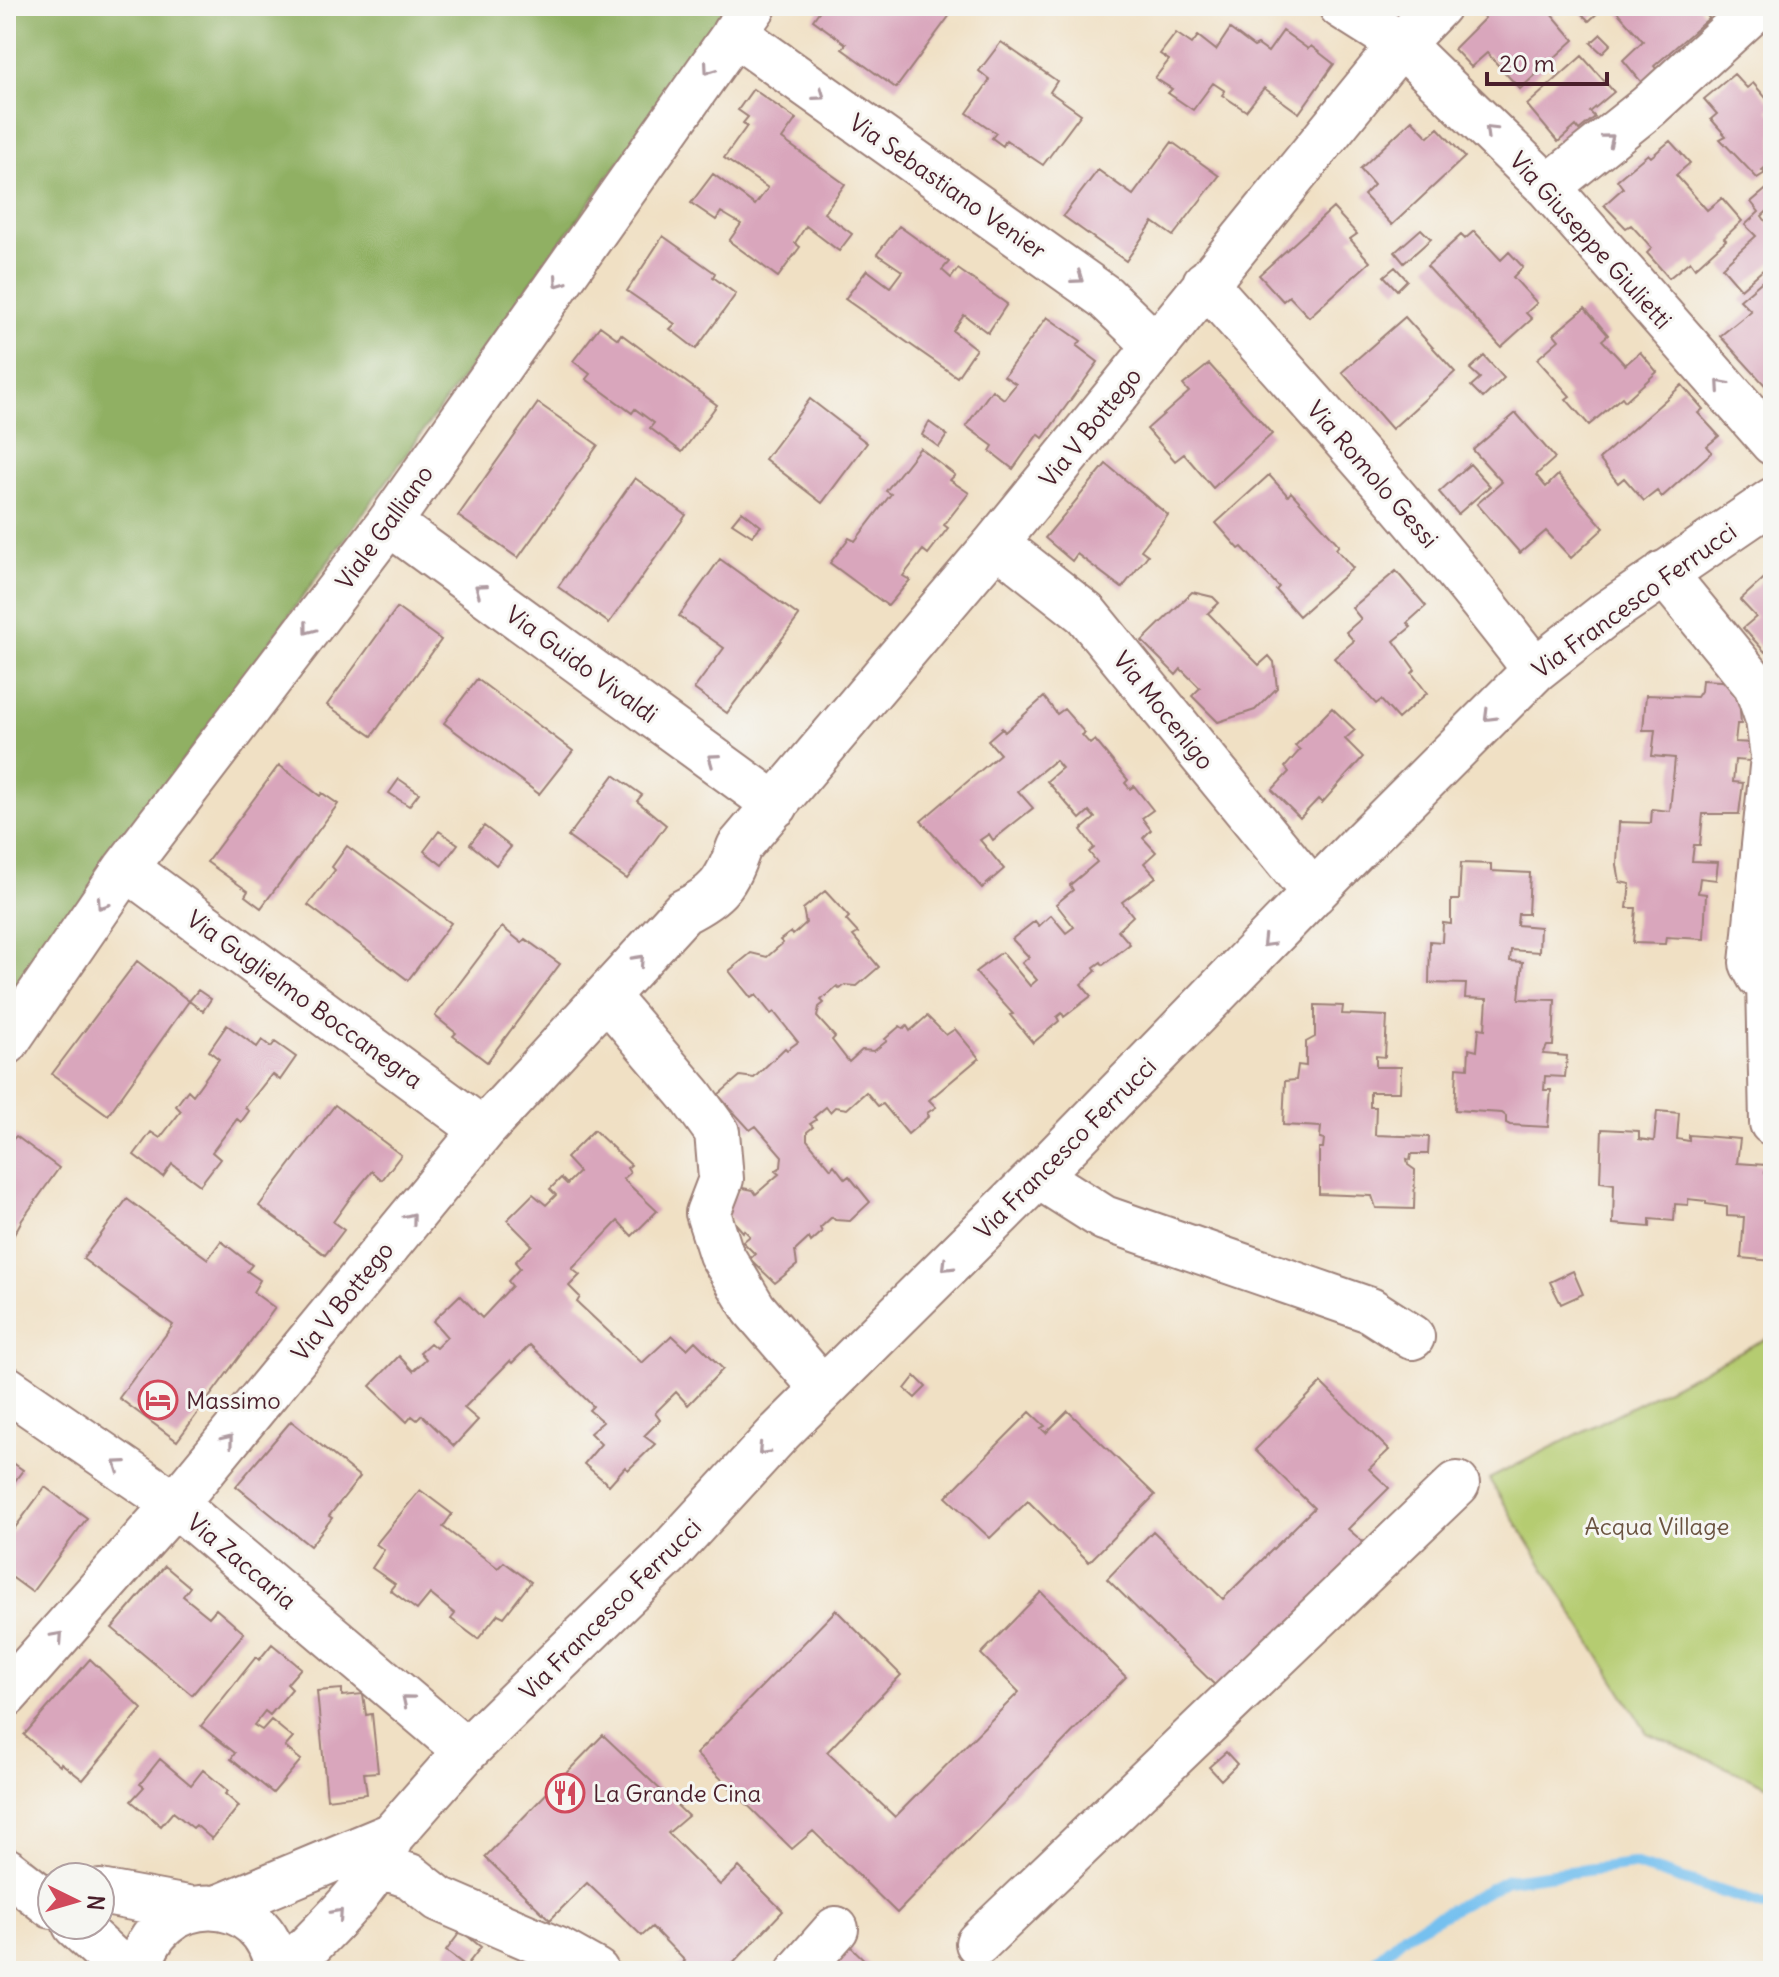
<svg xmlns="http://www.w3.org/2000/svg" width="1779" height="1977" font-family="Delius,sans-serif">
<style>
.green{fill:#b5cc71;stroke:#80764e;stroke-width:2}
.forest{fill:#90b063;stroke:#6d6847;stroke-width:2}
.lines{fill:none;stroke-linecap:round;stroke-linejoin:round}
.stream{stroke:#75c0ef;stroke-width:12}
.building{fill:#d9a6bc}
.minor-casing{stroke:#9d8078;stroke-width:48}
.minor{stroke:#fff;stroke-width:44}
.oneway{stroke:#ae9aa0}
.labels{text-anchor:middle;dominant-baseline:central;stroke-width:6;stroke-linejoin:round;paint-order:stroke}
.street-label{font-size:24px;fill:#4a1f2b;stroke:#f6f6f2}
.poi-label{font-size:24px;fill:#4a1f2b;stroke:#f6f6f2;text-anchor:start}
.park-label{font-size:24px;fill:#6a5340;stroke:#f6f6f2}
</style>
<rect width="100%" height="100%" fill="#f6f6f2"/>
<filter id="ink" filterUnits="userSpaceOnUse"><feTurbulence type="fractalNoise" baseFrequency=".0125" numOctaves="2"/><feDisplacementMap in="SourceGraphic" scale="16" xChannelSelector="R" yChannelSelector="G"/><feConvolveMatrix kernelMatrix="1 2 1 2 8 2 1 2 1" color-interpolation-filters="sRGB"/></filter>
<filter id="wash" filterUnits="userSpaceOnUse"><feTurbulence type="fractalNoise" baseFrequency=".006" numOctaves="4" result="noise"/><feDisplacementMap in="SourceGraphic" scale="32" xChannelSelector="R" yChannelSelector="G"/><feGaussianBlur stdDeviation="1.8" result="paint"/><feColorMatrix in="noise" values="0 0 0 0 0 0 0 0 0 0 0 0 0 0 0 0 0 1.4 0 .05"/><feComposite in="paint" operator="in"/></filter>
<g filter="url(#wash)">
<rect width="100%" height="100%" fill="#f0e0c4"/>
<path class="green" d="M1773 1335V1788L1647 1733 1489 1479Z"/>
<path class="forest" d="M6 6H733L6 1004Z"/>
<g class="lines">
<path class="stream" d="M1364 1971 1406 1934 1507 1880 1633 1864 1773 1908"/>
</g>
<g id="blocks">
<path class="building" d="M823 6H938L950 15 896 88 842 49 846 44 813 20Z
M1488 6H1545L1574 40 1520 89 1487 53 1471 67 1454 49 1485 18 1481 14Z
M1587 6H1605L1589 21 1580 12Z
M1612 6H1698L1709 18 1654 66 1658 71 1642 83 1623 60 1643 41Z
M1230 29 1254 47 1258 45 1268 52 1283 31 1308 49 1311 46 1334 64 1299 113 1264 88 1246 111 1222 95 1225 91 1213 83 1193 110 1168 93 1172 89 1155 78 1169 60 1160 54 1176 33 1192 44 1198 36 1216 50Z
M1601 34 1611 44 1602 53 1591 43Z
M1001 42 1057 81 1050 92 1081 114 1043 165 1006 140 1003 146 992 138 996 133 967 113 990 80 979 71Z
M1582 56 1614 92 1590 112 1595 117 1579 130 1576 126 1558 142 1527 105Z
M1734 74 1747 88 1753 83 1773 106 1768 110 1773 115V161L1762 170 1765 173 1757 178 1720 139 1726 136 1711 119 1717 114 1704 99Z
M753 89 796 119 782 139 845 184 824 213 852 234 839 251 806 226 795 243 800 247 778 277 729 241 741 224 721 212 716 220 691 203 713 174 755 205 768 188 724 158 747 126 743 123 748 117 738 110Z
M1412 120 1428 137 1438 128 1465 157 1392 225 1364 195 1374 185 1360 169Z
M1670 141 1690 163 1676 175 1707 210 1722 198 1742 221 1724 238 1726 240 1695 268 1690 261 1669 278 1647 253 1652 248 1631 225 1626 228 1604 205 1623 188 1617 180 1648 154 1651 157Z
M1172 142 1219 176 1173 236 1153 222 1126 261 1063 216 1098 170 1133 195Z
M1770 186 1773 190V206L1762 216 1773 231V261L1741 289 1722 267 1756 236 1745 225 1759 212 1751 202Z
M1333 208 1357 234 1350 239 1370 262 1309 317 1289 296 1283 301 1259 275Z
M899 226 949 262 942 270 951 278 958 269 1007 304 988 333 964 315 953 331 976 349 957 377 845 299 867 270 890 287 902 271 877 254Z
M1421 229 1431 239 1404 263 1395 252Z
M1474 231 1501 260 1509 252 1523 267 1513 277 1537 303 1526 313 1532 319 1501 347 1427 266 1461 235 1465 239Z
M663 236 715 273 713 277 736 294 696 349 670 329 675 324 627 291Z
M1395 267 1407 280 1397 290 1384 276Z
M1773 272V394L1720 336 1751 311 1740 300Z
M1585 308 1608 335 1602 340 1625 365 1640 352 1657 372 1625 401 1622 397 1589 425 1566 399 1570 396 1537 359 1559 340 1554 334Z
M1047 317 1081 341 1077 346 1098 362 1043 438 1038 434 1013 469 990 451 993 446 966 426 992 390 1004 399 1016 384 1004 376Z
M1405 317 1455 372 1392 429 1342 372Z
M600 326 618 339 621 334 717 405 682 452 650 428 654 423 635 409 632 413 586 379 590 374 573 361Z
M1484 356 1504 378 1483 398 1471 386 1480 378 1470 369Z
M1209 364 1272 434 1213 488 1184 454 1175 461 1147 429 1189 392 1183 385Z
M1682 385 1703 409 1698 413 1719 436 1707 446 1712 452 1662 497 1657 491 1644 501 1624 478 1618 483 1599 459Z
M810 399 867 443 822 503 765 459Z
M538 403 598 445 518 558 458 516Z
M1516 413 1555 458 1536 475 1546 487 1558 475 1604 528 1571 558 1546 531 1520 553 1477 504 1502 482 1473 450Z
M929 422 947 435 939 447 922 435Z
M920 448 955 475 950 480 969 493 944 525 948 528 928 554 923 550 903 576 910 580 888 606 830 563 849 538 855 541 891 494 886 491Z
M1106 464 1168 515 1141 550 1148 555 1122 588 1077 554 1072 561 1045 538Z
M1470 464 1490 486 1458 514 1439 492Z
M1269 475 1288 496 1291 492 1339 545 1336 549 1353 568 1299 616 1276 590 1279 587 1242 547 1239 549 1216 523Z
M635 478 686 515 609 623 558 587Z
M742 511 761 526 752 536 732 523Z
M720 559 799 616 727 713 694 689 724 648 679 616Z
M1396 571 1426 606 1407 623 1411 627 1394 641 1415 670 1412 673 1427 693 1398 719 1381 700 1376 704 1334 658 1354 641 1346 632 1361 619 1352 608Z
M1771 572 1773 645 1765 652 1743 628 1756 617 1740 600Z
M1192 592 1213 597 1219 603 1208 613 1259 665 1269 656 1274 662 1277 688 1255 710 1218 722 1192 696 1200 688 1181 669 1176 675 1142 641Z
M397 608 441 640 372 736 327 705Z
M477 679 573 751 539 794 444 723Z
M1702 680 1738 682 1741 724H1737L1735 742 1752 743 1750 761 1735 760 1733 782 1743 783 1739 814H1703L1700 845H1694L1692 861 1718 862 1716 880 1700 878 1698 893 1706 894 1704 939 1666 937 1665 944 1633 943 1636 908H1627L1630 884 1620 882 1617 865 1619 822 1651 823 1652 809 1670 811 1675 758 1652 756 1655 730H1643L1646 695 1697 697 1701 691Z
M1044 697 1057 714 1064 709 1085 733 1082 735 1090 744 1095 740 1128 780 1125 783 1130 789 1134 786 1153 810 1142 818 1151 830 1143 838 1156 852 1144 863 1156 877 1122 902 1133 916 1118 930 1130 944 1103 965 1101 962 1094 967 1096 971 1081 984 1091 996 1064 1017 1062 1013 1057 1017 1059 1021 1033 1043 1010 1015 1013 1014 975 972 1002 952 1030 986 1037 980 1022 963 1029 957 1012 939 1035 921 1039 926 1051 915 1066 933 1074 927 1056 904 1073 890 1070 885 1097 862 1089 852 1094 848 1081 830 1095 818 1089 811 1080 819 1047 781 1062 768 1055 760 1018 791 1033 808 993 840 989 834 980 840 1004 869 982 888 921 821 1000 754 988 740 1002 728 1005 732Z
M1332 708 1355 730 1345 739 1363 757 1322 803 1318 799 1300 818 1272 790 1289 772 1285 767 1300 750 1295 746Z
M279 765 320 796 322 793 338 804 261 908 245 896 248 891 207 862Z
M614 775 642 795 637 801 666 825 627 879 568 837Z
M399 779 419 793 409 806 389 793Z
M484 826 511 847 496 865 470 844Z
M439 831 458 844 442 865 424 851Z
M347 846 451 923 408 980 308 905 335 870 332 867Z
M1461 863 1491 864V871L1530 873 1528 914H1518L1517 925 1540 927 1539 952 1511 950 1510 961 1523 962 1519 999 1555 1000 1553 1046H1547L1543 1054 1567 1056 1565 1077 1545 1076 1544 1090H1551L1548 1127 1510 1125 1506 1123V1116L1502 1113 1455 1110 1457 1067 1468 1068 1469 1049 1477 1051 1479 1028 1485 1029 1487 999 1465 998 1466 984 1429 983 1430 941 1442 942 1443 923 1451 924V900H1459Z
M825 891 849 917 846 920 858 933 853 936 879 967 857 986 845 985 840 989 837 986 821 1000 824 1003 819 1007 817 1017 835 1037 832 1040 849 1062 862 1050 874 1051 887 1041 885 1039 900 1026 904 1029 907 1026 910 1031 927 1016 946 1035 955 1029 979 1058 929 1100 936 1107 927 1113 929 1116 908 1134 883 1104 878 1106 866 1092 847 1109 835 1107 830 1112 826 1107 814 1117 816 1120 810 1124 813 1127 807 1132V1140L831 1169 834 1165 845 1179 849 1176 870 1202 850 1221 835 1220 832 1217 820 1228 822 1232 811 1242 809 1238 795 1251 797 1265 775 1283 750 1259 755 1254 743 1242 750 1236 744 1230 743 1232 721 1207 743 1188 753 1190 756 1194 779 1174 775 1171 781 1167 782 1156 756 1126 750 1130 718 1095 740 1076 754 1078 785 1048 787 1050 798 1042 774 1012 771 1014 756 995 751 998 729 971 751 953 767 957 783 943 780 940 791 932 793 935 806 923 803 909Z
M502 927 522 943 525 939 560 964 487 1062 453 1036 456 1033 435 1016Z
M137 961 189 1001 108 1115 52 1074Z
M198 990 211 999 203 1011 189 1001Z
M1315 1005 1343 1006 1342 1014 1387 1016 1385 1057 1376 1056V1067H1401L1400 1092H1370V1107H1376L1375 1135 1429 1137 1428 1154H1411L1410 1160 1407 1159 1408 1165 1415 1170 1414 1209 1376 1208 1372 1196 1319 1194V1148H1323L1324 1139 1320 1138 1321 1127 1283 1125 1285 1081 1296 1080 1298 1065 1306 1066V1042L1315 1037Z
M227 1025 257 1047 262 1040 271 1047 275 1042 296 1057 280 1080 272 1074 245 1108 249 1111 241 1122 237 1119 212 1152 220 1159 200 1185 172 1164 163 1177 134 1155 151 1132 160 1138 181 1111 176 1106 188 1090 193 1095 219 1059 209 1051Z
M335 1105 401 1155 382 1180 372 1171 353 1194 333 1222 344 1230 325 1255 259 1206Z
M1657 1111 1679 1113 1677 1139 1689 1141V1135L1740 1139 1737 1163 1766 1165 1765 1173H1773V1261L1741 1258 1744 1217 1727 1216V1207L1706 1204V1201L1688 1199V1205L1675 1204 1674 1221 1650 1219V1227L1613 1224 1614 1184 1600 1182 1602 1129 1639 1131V1139L1654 1141Z
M594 1130 631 1165 627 1168 630 1173 623 1179 657 1211 632 1236 618 1221 572 1269 580 1275 569 1286 580 1297 577 1302 642 1363 672 1335 687 1349 695 1341 723 1369 688 1405 676 1392 655 1413 660 1420 644 1436 655 1444 628 1470 625 1467 609 1485 584 1464 601 1444 590 1433 603 1422 589 1410 593 1406 530 1345 512 1363 510 1361 464 1408 478 1420 454 1446 422 1415 417 1420 412 1416 407 1422 370 1386 399 1356 413 1371 426 1359 420 1352 430 1343 436 1348 447 1337 433 1321 460 1295 482 1318 512 1286 508 1281 520 1268 515 1262 532 1245 507 1220 533 1194 546 1205 556 1195 550 1189 561 1178 567 1184 579 1172 566 1158Z
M16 1136 59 1168 22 1220 6 1249V1146Z
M127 1199 208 1259 221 1241 252 1265 247 1271 260 1280 253 1292 275 1308 177 1441 119 1398 173 1325 83 1259Z
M1573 1271 1583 1294 1561 1304 1550 1282Z
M915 1376 926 1387 915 1398 905 1389Z
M1321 1383 1389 1450 1369 1469 1389 1488 1348 1529 1369 1547 1225 1695 1107 1579 1153 1531 1223 1599 1314 1508 1255 1450Z
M1068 1411 1155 1495 1089 1562 1028 1501 990 1538 946 1497 1030 1412 1045 1426 1041 1428 1046 1433Z
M291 1421 360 1477 329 1516 332 1518 310 1546 236 1486Z
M6 1458 23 1470 6 1493Z
M45 1487 87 1518 32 1592 6 1573V1540Z
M420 1490 452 1514 443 1527 498 1568 504 1562 531 1582 504 1617 498 1614 478 1639 451 1619 455 1614 430 1594 417 1610 390 1590 395 1584 372 1568 384 1550 376 1544Z
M165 1566 190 1587 183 1596 209 1617 216 1609 244 1633 192 1695 112 1628Z
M1041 1592 1126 1677 897 1913 813 1831 792 1849 696 1754 836 1610 901 1675 827 1752 895 1817 1019 1692 981 1654Z
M272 1644 301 1668 287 1684 292 1689 270 1715 265 1711 254 1725 262 1730 271 1720 293 1738 285 1747 301 1760 273 1793 231 1759 235 1753 201 1726 256 1657 259 1660Z
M90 1659 142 1709 83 1780 61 1763 60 1766 24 1735Z
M342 1689V1696L363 1694 366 1715 372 1714 378 1772 364 1773 367 1794 327 1799 317 1691Z
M603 1735 688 1816 668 1833 720 1885 739 1867 783 1911 726 1971H674L685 1961 652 1927 642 1936 587 1883 550 1920 485 1857Z
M1226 1752 1237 1764 1221 1780 1209 1767Z
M160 1759 191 1785 203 1770 228 1791 225 1794 239 1806 212 1839 196 1825 193 1828 173 1812 161 1826 131 1801 144 1787 140 1784Z
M461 1931 481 1947 466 1966 446 1951Z
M844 1940 876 1971H808Z"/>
</g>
</g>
<g filter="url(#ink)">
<use href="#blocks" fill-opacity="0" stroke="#9d8078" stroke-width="2"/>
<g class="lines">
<defs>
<path id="minor" d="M1341 6 1401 44 1548 187 1773 443
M734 33 1105 297 1156 346
M1548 187 1648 107 1753 11
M1205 283C1318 409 1433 535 1535 670
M389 523 776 805
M996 543 1086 614 1314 893
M1664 573 1756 685 1768 720 1773 756
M1773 757 1752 963 1759 976 1773 980
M126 868 483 1130
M1769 980 1772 1123
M606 996 691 1096 717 1132 721 1179 708 1213 721 1254 754 1309 823 1389
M6 1043 126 868 389 523 754 6
M1038 1176 1104 1218 1370 1310 1412 1337
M6 1388 175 1504 466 1751
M6 1695 175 1504 483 1130 683 912C719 894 726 883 739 847L996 543 1401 44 1438 6
M380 1866 410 1876 439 1899 562 1952 596 1971
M6 1870 52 1906
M100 1892 193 1909
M217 1908 392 1835 466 1751 666 1556 780 1432 1038 1176 1358 847 1535 670 1606 614 1773 500
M75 1925 125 1971
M978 1943 1457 1484
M139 1971C155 1886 267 1887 277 1971
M285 1971C323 1930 369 1893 390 1840
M799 1971 836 1929"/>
</defs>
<use href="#minor" class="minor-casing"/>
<use href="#minor" class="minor"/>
</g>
<defs><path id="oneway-chevron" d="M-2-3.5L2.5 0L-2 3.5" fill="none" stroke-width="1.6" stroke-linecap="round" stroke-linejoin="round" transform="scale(2)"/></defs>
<g class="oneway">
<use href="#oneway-chevron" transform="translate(709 69) rotate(125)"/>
<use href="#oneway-chevron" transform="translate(820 95) rotate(35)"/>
<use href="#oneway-chevron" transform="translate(1490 131) rotate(-136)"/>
<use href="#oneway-chevron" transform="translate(1609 139) rotate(-39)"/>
<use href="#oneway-chevron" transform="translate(1078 278) rotate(35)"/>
<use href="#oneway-chevron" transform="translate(559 282) rotate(125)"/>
<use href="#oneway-chevron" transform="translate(1721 385) rotate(-131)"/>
<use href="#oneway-chevron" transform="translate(480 589) rotate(-144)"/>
<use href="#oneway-chevron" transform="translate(309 629) rotate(127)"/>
<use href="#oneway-chevron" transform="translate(1489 716) rotate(135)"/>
<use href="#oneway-chevron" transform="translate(713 759) rotate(-144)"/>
<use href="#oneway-chevron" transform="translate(102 904) rotate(124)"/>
<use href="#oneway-chevron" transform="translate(1267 942) rotate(134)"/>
<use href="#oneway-chevron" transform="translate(639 960) rotate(-47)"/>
<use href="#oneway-chevron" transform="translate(411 1218) rotate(-51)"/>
<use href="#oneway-chevron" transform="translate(947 1266) rotate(135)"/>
<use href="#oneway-chevron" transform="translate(228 1440) rotate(-51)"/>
<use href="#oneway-chevron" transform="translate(763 1450) rotate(133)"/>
<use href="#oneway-chevron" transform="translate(119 1465) rotate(-145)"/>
<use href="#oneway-chevron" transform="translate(58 1637) rotate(-48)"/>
<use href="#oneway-chevron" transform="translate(407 1700) rotate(-140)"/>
<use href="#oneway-chevron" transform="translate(338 1914) rotate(-48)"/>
</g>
</g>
<defs>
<symbol id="hotel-ring" viewBox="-11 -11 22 22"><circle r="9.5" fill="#f6f6f2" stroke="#d1495b" stroke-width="1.5"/><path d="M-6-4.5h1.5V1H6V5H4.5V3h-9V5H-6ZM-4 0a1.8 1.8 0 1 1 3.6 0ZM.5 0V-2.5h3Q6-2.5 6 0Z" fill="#d1495b"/></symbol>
<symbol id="restaurant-ring" viewBox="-11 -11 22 22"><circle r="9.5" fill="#f6f6f2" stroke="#d1495b" stroke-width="1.5"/><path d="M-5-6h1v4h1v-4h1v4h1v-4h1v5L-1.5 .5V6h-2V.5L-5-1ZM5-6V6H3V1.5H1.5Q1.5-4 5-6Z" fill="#d1495b"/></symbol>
</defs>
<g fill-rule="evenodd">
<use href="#hotel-ring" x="136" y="1378" width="44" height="44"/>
<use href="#restaurant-ring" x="543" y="1771" width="44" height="44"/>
</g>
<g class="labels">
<g class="street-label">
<text transform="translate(948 186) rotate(35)">Via Sebastiano Venier</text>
<text transform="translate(1591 240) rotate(48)">Via Giuseppe Giulietti</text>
<text transform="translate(1090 427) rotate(-51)">Via V Bottego</text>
<text transform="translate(1373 474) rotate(49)">Via Romolo Gessi</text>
<text transform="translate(384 527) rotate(-54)">Viale Galliano</text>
<text transform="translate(1634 600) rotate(-36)">Via Francesco Ferrucci</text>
<text transform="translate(582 664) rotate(36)">Via Guido Vivaldi</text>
<text transform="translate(1164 710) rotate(51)">Via Mocenigo</text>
<text transform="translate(305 999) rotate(36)">Via Guglielmo Boccanegra</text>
<text transform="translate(1065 1148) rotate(-45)">Via Francesco Ferrucci</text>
<text transform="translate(342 1301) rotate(-51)">Via V Bottego</text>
<text transform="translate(242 1561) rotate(40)">Via Zaccaria</text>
<text transform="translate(610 1609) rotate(-45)">Via Francesco Ferrucci</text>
</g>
<g class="poi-label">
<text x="186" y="1400">Massimo</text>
<text x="593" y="1793">La Grande Cina</text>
</g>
<g class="park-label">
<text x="1657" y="1526">Acqua Village</text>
</g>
</g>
<rect width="1779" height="1977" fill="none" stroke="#f6f6f2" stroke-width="32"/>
<g transform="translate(76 1901) rotate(95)"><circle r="38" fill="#f6f6f2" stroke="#b1a0a2" stroke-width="2"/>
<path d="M0-6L14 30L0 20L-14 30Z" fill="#d1495b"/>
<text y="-12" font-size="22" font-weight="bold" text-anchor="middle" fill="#4a1f2b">N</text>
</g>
<path d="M1487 72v12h120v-12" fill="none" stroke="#4a1f2b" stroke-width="4"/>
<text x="1499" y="72" font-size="24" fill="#4a1f2b" stroke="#f6f6f2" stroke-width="6" paint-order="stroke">20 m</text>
</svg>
